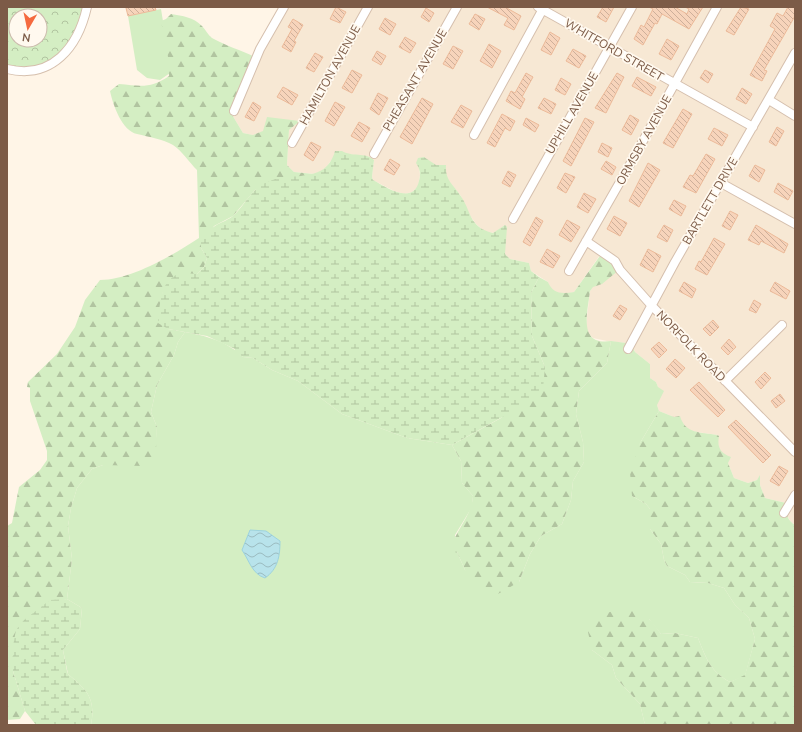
<svg xmlns="http://www.w3.org/2000/svg" width="802" height="732" font-family="'Nunito Sans',sans-serif">
<style>
.residential{fill:#f7e8d4}
.grass{fill:#d4eec3}
.forest{fill:url(#forest-firs)}
.wetland{fill:url(#wetland-marsh)}
.park{fill:url(#park-crowns);fill-rule:evenodd}
.water{fill:url(#water-waves);stroke:#9dd3de}
.building{fill:url(#building-back-hatch);stroke:#ecba99}
.lines{fill:none;stroke-linecap:round;stroke-linejoin:round}
.minor-casing{stroke:#d5bfad;stroke-width:10}
.minor{stroke:#fff;stroke-width:8}
.labels{text-anchor:middle;dominant-baseline:central;stroke-width:3.5;stroke-linejoin:round;paint-order:stroke}
.street-label{font-size:12px;fill:#7c5b47;stroke:#fff9ef}
</style>
<defs>
<pattern id="forest-firs" width="22" height="20" patternUnits="userSpaceOnUse"><rect width="22" height="20" fill="#d4eec3"/><path d="M5 1l3.5 6h-7zM16 11l3.5 6h-7z" fill="#b1c4a0"/></pattern>
<pattern id="wetland-marsh" width="20" height="14" patternUnits="userSpaceOnUse"><rect width="20" height="14" fill="#d4eec3"/><path d="M1 5h8M5 5V1M11 12h8M15 12V8" fill="none" stroke="#b1c4a0"/></pattern>
<pattern id="park-crowns" width="20" height="18" patternUnits="userSpaceOnUse"><rect width="20" height="18" fill="#d4eec3"/><path d="M2 6a3 3 0 1 1 6 0M12 15a3 3 0 1 1 6 0" fill="none" stroke="#b1c4a0"/></pattern>
<pattern id="water-waves" width="16" height="10" patternUnits="userSpaceOnUse"><rect width="16" height="10" fill="#b8e3eb"/><path d="M0 5q4-4 8 0t8 0" fill="none" stroke="#9bbbc0"/></pattern>
<pattern id="building-back-hatch" width="6" height="6" patternUnits="userSpaceOnUse"><rect width="6" height="6" fill="#f7d4bb"/><path d="M-1 5l2 2M0 0l6 6M5-1l2 2" fill="none" stroke="#cdaf9a"/></pattern>
</defs>
<rect width="100%" height="100%" fill="#fff5e7"/>
<path class="residential" d="M281 7H795V525L791 522 786 514V503L765 498 760 485V476L757 480 748 483 734 478 728 463 729 459 719 450 717 435 690 431 674 417 659 411 657 405 658 387 656 382 650 378V364L635 352 630 340 626 343 607 341 593 338 588 333 586 326 590 291 593 286 602 284 600 255 574 292 565 294 555 292 550 288 548 282 531 271 529 263 510 259 505 254V225L494 233 484 231 476 224 467 211 461 196 447 179 445 173 424 157 419 168 420 175 418 187 412 192 405 194 394 191 373 180 372 177 374 160 370 157 346 154 333 158 324 170 316 174 294 172 287 165 289 130 299 122 253 135 243 133 231 113Z"/>
<path class="grass" d="M161 9 170 65V73L160 80 147 78 137 70 128 16Z
M185 332C206 336 227 341 243 357L253 358 272 370 298 381 342 414 407 438 452 445 461 461 462 483 473 496 472 507 455 535 457 552 465 570 519 582 530 554 541 536 562 524 571 500 573 481 584 462 583 442 576 414 579 391 607 363 611 341 626 343 629 340 635 352 650 364V378L656 382 658 387 664 391 657 405 659 411 640 443 632 496 646 504 650 509V529L661 544 664 560 667 566 685 575 690 582 708 583 724 588 735 605 749 618 755 639 745 676 730 682C710 671 706 658 698 638L675 633 661 634 649 619 592 650 612 665 616 678 640 704 645 725H91C96 698 87 690 68 674L63 650 80 629 82 608 67 599 72 559 68 526 71 508 77 488 92 469 103 465H132L155 450 157 427 151 412 157 385 174 355 178 342Z"/>
<path class="forest" d="M171 14C183 16 193 17 202 26 206 30 208 35 212 38 226 46 241 50 255 57L231 113 243 133 253 135 263 131 267 117 300 121 289 130 287 165 294 172 314 174 255 190 233 216 214 226 201 248 207 258 204 267 197 274H179L169 281 162 294 168 329 185 332 178 342 174 355 157 385 151 412 157 427 156 449 158 448V455L143 466 103 465 92 469 77 488 71 508 68 526 72 559 67 599H65L13 671 25 711 20 719 7 720V526L12 523 19 487 40 470 47 460V451L30 401V388L27 387 28 382 57 354 75 327 85 300 100 280C131 280 173 255 199 238L197 170C189 162 182 151 173 145 163 139 149 137 137 134 122 131 113 105 110 91L119 84C141 86 150 89 169 76L168 57 161 21 166 19Z
M602 253 619 270 602 284 593 287 590 291C588 311 577 346 611 341L607 363 579 391 576 414 583 442 584 462 573 481 571 500 562 524 541 536 530 554 519 582 498 594 480 588 465 570 457 552 456 553 452 546C457 528 472 515 473 496L462 483 461 461 452 445 501 418 545 367 532 336 531 293 539 277 548 282C553 294 562 294 574 292Z
M659 411 674 417 680 416C685 434 701 432 717 435L719 436C717 447 720 453 731 457L728 463 734 478 748 483 757 480 760 475V485L765 498 786 503C786 513 786 519 795 525V725H645L640 704 616 678 612 665 592 650 588 632 596 617C612 610 634 605 649 619 654 623 657 629 661 634L675 633 698 638C706 658 710 671 730 682L745 675 755 639 749 618 735 605 724 588 708 583 690 582 685 575 667 566 664 560 661 544 650 529V509L646 504 632 496 630 472 640 443Z"/>
<path class="wetland" d="M335 151H342C351 157 366 152 374 160L372 177 373 180C386 187 413 206 419 181 421 174 420 169 416 163L418 158 424 157 436 165H446C445 180 452 183 460 195 472 211 468 227 493 233L505 225 507 227 505 254 510 259 529 263 531 271 539 277 531 293 532 336 545 367 543 389 534 399 528 398 522 406 452 445 407 438 342 414 298 381 272 370 253 358 243 357 234 351 235 349 207 336 168 329 158 323C160 306 159 282 178 274 183 272 192 274 197 274L204 267 207 258 201 248V237C205 233 210 229 215 226 221 222 229 220 234 215 245 205 251 190 265 183 291 170 325 186 335 151Z
M67 599 82 608 80 629 63 650 67 671 68 674C87 690 96 698 91 725H36L25 711 13 671V646L16 630 24 620 50 600Z"/>
<path class="park" d="M7 7H87L80 31 46 67 7 69ZM16 16H40V40H16Z"/>
<path class="water" d="M250 530 266 531 280 541C280 556 278 569 265 578 252 574 249 560 242 550Z"/>
<path class="building" d="M131 7H155L156 10 128 16 126 8Z
M336 7 346 12 340 23 330 19Z
M487 7H505L521 16 514 30 504 25 508 18Z
M603 7H614L606 22 597 17Z
M649 7H675L687 14 689 9 685 7H703L689 29 662 14 657 24 655 23 643 45 634 39 641 25 644 27 653 9Z
M741 7 749 9 734 35 726 31Z
M788 7H795V16L764 70 767 71 762 81 750 75 775 29 770 26 777 13 783 16Z
M426 8 434 13 429 22 421 17Z
M475 14 485 19 479 30 469 24Z
M385 18 396 24 390 35 379 29Z
M293 19 303 25 294 41 296 42 291 52 282 47 292 29 288 27Z
M550 32 560 38 551 55 541 50Z
M405 37 416 43 410 53 399 47Z
M667 39 679 46 671 60 659 54Z
M489 44 501 51 492 68 480 61Z
M453 46 463 51 453 69 443 64Z
M573 49 586 56 579 68 566 61Z
M377 51 386 56 381 65 372 60Z
M315 53 323 57 314 72 306 68Z
M352 70 362 75 352 93 342 88Z
M705 70 713 74 708 83 700 78Z
M526 73 533 77 522 97 525 99 520 109 506 101 511 91 515 93Z
M617 73 624 77 606 113 595 108Z
M637 77 656 87 651 96 632 86Z
M561 78 571 84 565 95 555 90Z
M283 87 298 95 292 105 277 97Z
M742 88 752 94 746 104 736 99Z
M378 93 388 98 379 115 370 109Z
M422 98 433 104 412 144 400 137Z
M544 98 556 104 551 114 538 108Z
M253 102 261 107 254 121 245 117Z
M335 102 345 107 334 126 325 121Z
M461 105 472 111 463 128 451 122Z
M683 109 692 114 673 148 663 143Z
M502 114 515 121 510 131 505 128 495 147 487 143Z
M630 115 639 120 631 135 622 130Z
M526 118 539 125 535 132 523 125Z
M585 118 594 122 571 166 563 161Z
M359 122 370 128 362 142 351 136Z
M777 127 784 131 776 146 769 142Z
M714 128 728 135 722 146 708 139Z
M311 142 321 147 313 161 304 155Z
M602 143 612 148 608 157 598 152Z
M706 154 715 159 696 193 683 187 690 175 693 176Z
M390 159 400 165 394 175 384 170Z
M606 161 616 167 612 175 601 169Z
M648 163 660 170 639 207 629 201Z
M755 165 765 170 759 182 749 176Z
M508 171 516 175 510 187 502 183Z
M565 173 575 177 566 193 557 188Z
M778 183 793 191 788 200 774 192Z
M584 193 596 199 588 213 577 207Z
M674 200 686 206 681 216 669 209Z
M730 211 738 215 730 230 722 226Z
M614 216 627 223 620 236 607 229Z
M536 217 543 221 530 246 523 242Z
M567 220 580 227 571 242 559 235Z
M664 225 673 230 667 242 657 237Z
M756 225 788 244 784 253 761 241 759 245 748 240Z
M714 238 725 244 707 275 695 269 699 261 701 262Z
M547 249 560 256 553 268 540 262Z
M648 249 661 256 653 272 640 265Z
M684 282 696 289 692 298 679 291Z
M775 282 790 291 786 299 770 291Z
M754 300 761 304 756 313 749 310Z
M620 305 627 309 620 320 613 316Z
M713 320 719 327 710 336 703 329Z
M729 339 736 347 728 355 721 348Z
M659 342 667 350 659 358 651 349Z
M675 359 685 368 676 378 666 369Z
M765 372 771 378 761 389 755 382Z
M699 382 725 410 718 417 690 390Z
M780 394 785 401 776 408 771 401Z
M736 420 771 455 763 463 728 427Z
M779 466 788 471 779 486 770 481Z"/>
<g class="lines">
<defs>
<path id="minor" d="M538 7 753 127
M7 69C52 80 78 47 87 7
M769 100 795 116
M234 111 260 49 284 7
M474 135 544 7
M292 143 368 7
M374 154 457 7
M721 183 795 224
M513 219 632 7
M586 241 615 261 620 270 652 306 795 452
M569 271 628 168 717 7
M628 349 675 262 795 53
M725 381 782 325
M784 513 795 495"/>
</defs>
<use href="#minor" class="minor-casing"/>
<use href="#minor" class="minor"/>
</g>
<g class="labels">
<g class="street-label">
<text transform="translate(614 50) rotate(30)">WHITFORD STREET</text>
<text transform="translate(330 75) rotate(-61)">HAMILTON AVENUE</text>
<text transform="translate(415 80) rotate(-60)">PHEASANT AVENUE</text>
<text transform="translate(572 113) rotate(-60)">UPHILL AVENUE</text>
<text transform="translate(644 140) rotate(-61)">ORMSBY AVENUE</text>
<text transform="translate(710 201) rotate(-60)">BARTLETT DRIVE</text>
<text transform="translate(691 346) rotate(46)">NORFOLK ROAD</text>
</g>
</g>
<rect width="802" height="732" fill="none" stroke="#7c5b47" stroke-width="16"/>
<g transform="translate(28 28) rotate(189)"><circle r="19" fill="#fff9ef" stroke="#cbbaac"/>
<path d="M0-3L7 15L0 10L-7 15Z" fill="#f56a3f"/>
<text y="-6" font-size="11" font-weight="bold" text-anchor="middle" fill="#7c5b47">N</text>
</g>
</svg>
